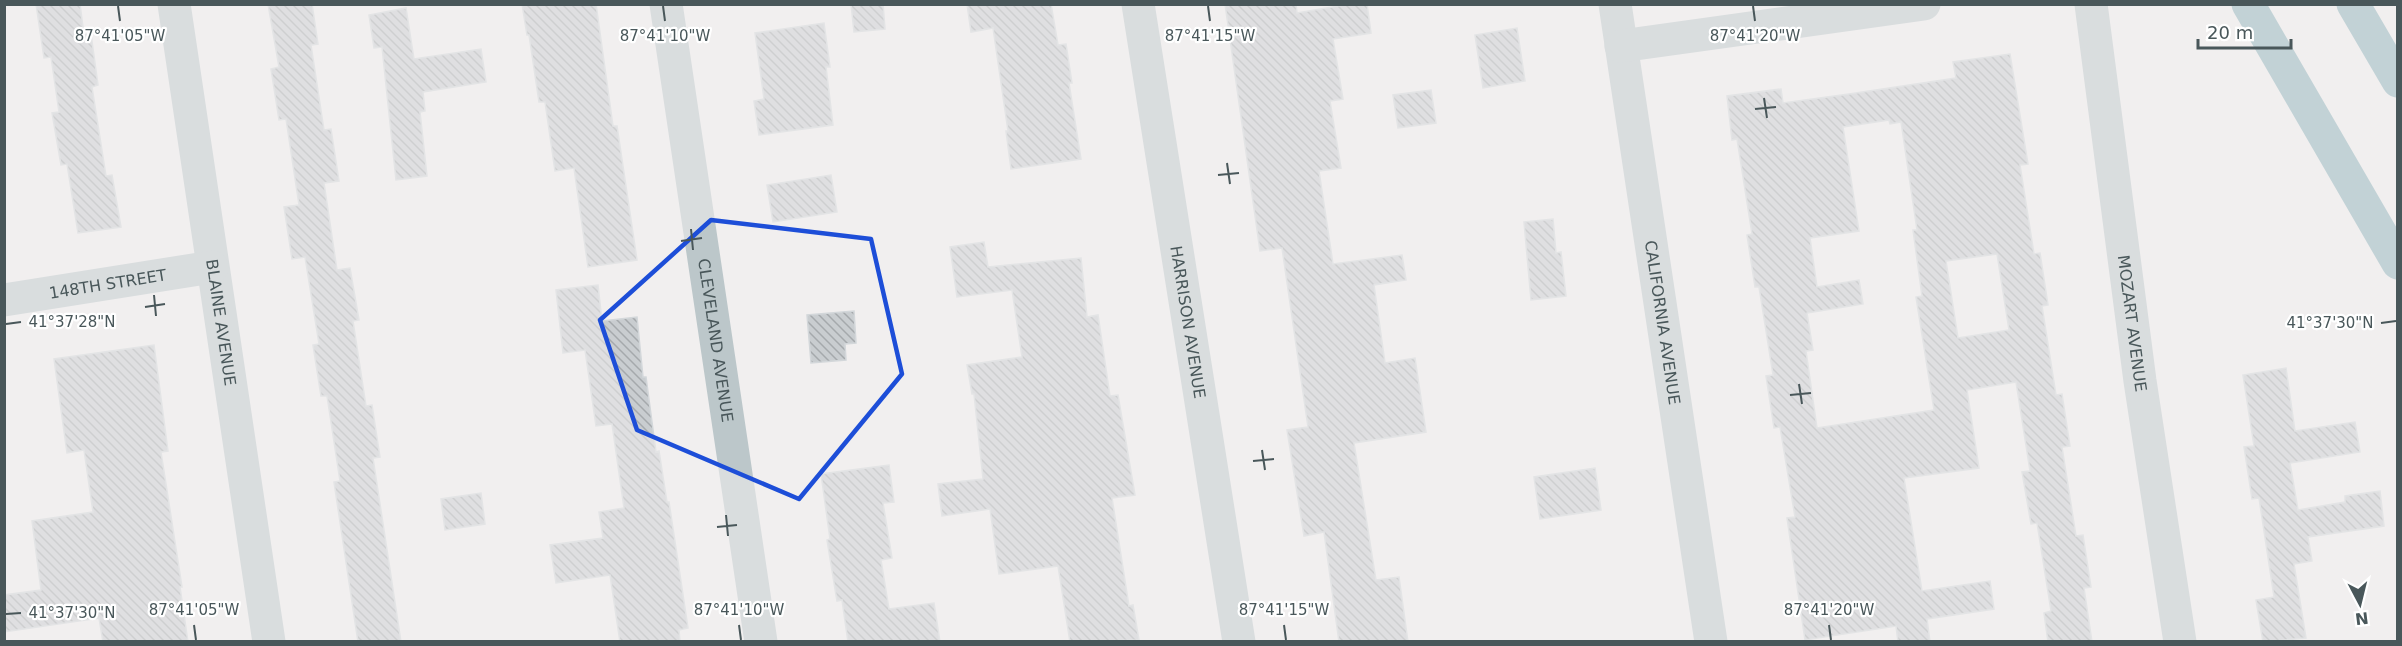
<svg xmlns="http://www.w3.org/2000/svg" width="2402" height="646" font-family="'DejaVu Sans',sans-serif">
<style>
.building{fill:url(#building-back-hatch);stroke:#d3d7da;stroke-width:1.5;fill-rule:evenodd}
.lines{fill:none;stroke-linecap:round;stroke-linejoin:round}
.minor{stroke:#bcc7ca;stroke-width:33}
.highway{stroke:#8bb0b9;stroke-width:33}
.marked{fill:none;stroke:#1d4ed8;stroke-width:4.5;stroke-linejoin:round}
.ticks{fill:none;stroke:#49575a;stroke-width:2}
.labels{text-anchor:middle;dominant-baseline:central;stroke-width:4.5;stroke-linejoin:round;paint-order:stroke}
.street-label{font-size:16px;fill:#49575a;stroke:#fff}
.ticks-label{font-size:15px;text-anchor:middle;fill:#49575a;stroke:#fff;stroke-width:4.5;stroke-linejoin:round;paint-order:stroke}
</style>
<defs>
<pattern id="building-back-hatch" width="6" height="6" patternUnits="userSpaceOnUse" patternTransform="scale(1.5)"><rect width="6" height="6" fill="#c9cdd0"/><path d="M-1 5l2 2M0 0l6 6M5-1l2 2" fill="none" stroke="#a5a9ac"/></pattern>
</defs>
<rect width="100%" height="100%" fill="#f1efef"/>
<path class="building" d="M36 4H80L84 35 91 34 98 85 92 87 106 176 112 175 121 227 78 233 67 164 61 165 52 113 59 112 51 57 44 58Z
M268 4H312L318 44 311 45 324 130 331 129 339 181 324 183 337 270 350 268 359 320 353 321 366 406 372 405 380 457 373 458 401 642H358L334 482 340 481 327 396H321L313 345 319 344 305 257 292 259 284 207 299 205 286 119 279 120 271 69 279 67Z
M522 4H596L613 126H617L637 260 588 267 574 168 555 171 545 102H539L529 35H527Z
M851 4H883L885 29 854 32Z
M967 4H1051L1058 45 1066 44 1072 83H1069L1081 159 1011 169 1006 131H1008L993 28 971 32Z
M1225 4H1296L1297 13 1350 4H1367L1371 33 1333 39 1343 99 1330 101 1341 168 1319 171 1333 264 1402 255 1406 280 1374 285 1385 363 1415 358 1426 432 1354 443 1376 580 1399 577 1408 642H1339L1324 532 1304 536 1287 430 1308 427 1282 248 1260 251Z
M406 8 414 59 481 49 486 82 423 92 425 111 420 112 427 176 396 180 382 47 374 48 369 15Z
M824 23 830 67H826L833 125 759 135 754 101 764 99 755 33Z
M1517 28 1525 81 1483 88 1475 35Z
M2010 54 2028 164 2020 165 2034 254 2040 253 2048 305 2042 306 2056 395 2062 394 2070 446 2062 447 2076 536 2083 535 2091 587 2084 588 2092 642H2048L2044 613 2051 611 2037 523 2031 524 2022 472 2030 471 2016 382 1967 390 1979 468 1904 478 1922 591 1990 581 1994 609 1927 619 1930 642H1898L1896 626 1805 640 1787 518 1795 517 1780 427 1774 428 1766 376 1773 375 1759 287H1755L1747 235 1752 234 1737 139 1732 140 1727 96 1781 89 1783 103 1849 94 1956 78 1953 62ZM1889 120 1890 124 1901 122 1917 230H1913L1922 296 1916 297 1934 410 1817 428 1806 351 1813 350 1807 313 1863 304 1859 280 1817 287 1810 238 1859 231 1843 127ZM1997 254 2009 330 1958 338 1946 261Z
M1431 90 1436 123 1398 128 1393 95Z
M831 175 837 212 773 222 767 185Z
M1553 219 1556 253 1561 252 1566 296 1531 300 1524 222Z
M984 242 988 267 1081 258 1087 317 1098 315 1110 396 1118 395 1135 495 1112 498 1129 606 1133 605 1139 640 1070 642 1058 566 999 574 990 509 942 516 938 484 983 479 974 394H972L967 365 1022 357 1012 290 957 297 950 247Z
M598 285 602 321 637 317 643 377H646L656 452 659 451 667 502H669L688 628 679 630 680 642H620L610 575 556 583 550 545 603 538 599 512 624 508 612 424 596 426 585 350 563 353 556 290Z
M854 311 856 343 845 344 846 360 811 363 807 315Z
M154 345 168 451 161 452 182 587H180L188 642H103L99 618 4 632V595L41 590 32 521 93 512 84 450 67 453 54 359Z
M2286 368 2295 431 2355 422 2360 452 2290 463 2298 510 2345 502V496L2380 491 2384 526 2308 537 2312 561 2294 564 2306 638 2263 642 2256 600 2274 597 2259 498 2252 499 2244 447 2254 446 2243 375Z
M889 465 894 502 883 503 892 558 881 560 889 609 934 603 940 642H848L842 600 837 601 827 540 830 539 821 474Z
M1595 468 1601 510 1540 519 1534 477Z
M481 493 485 524 445 530 441 499Z"/>
<g class="lines">
<g class="minor">
<path id="s1" d="M174 4 269 642"/>
<path id="s2" d="M666 4 761 642"/>
<path id="s3" d="M1138 4 1239 642"/>
<path id="s4" d="M1615 4 1711 642"/>
<path id="s5" d="M2091 4 2140 381 2180 642"/>
<path d="M1621 46 1924 4"/>
<path id="s6" d="M4 300 212 267"/>
</g>
<path class="highway" d="M2248 4 2398 263
M2353 4 2398 81"/>
</g>
<path d="M0 0H2402V646H0ZM711 220 871 239 902 374 799 499 637 430 600 320Z" fill="#f1efef" fill-opacity=".55" fill-rule="evenodd"/>
<path class="marked" d="M711 220 871 239 902 374 799 499 637 430 600 320Z"/>
<path class="ticks" d="M118 6 120 21M663 6 665 21M1208 6 1210 21M1753 6 1755 21M1764 98 1767 118M1755 109 1776 107M1227 163 1230 184M1218 175 1239 173M691 229 693 250M681 241 702 238M154 295 156 316M145 307 165 304M2381 323 2396 321M6 324 21 322M1799 384 1802 404M1790 395 1811 393M1262 450 1265 470M1253 461 1274 459M726 515 728 536M717 527 737 525M6 614 21 613M194 625 196 640M739 625 741 640M1284 625 1286 640M1829 625 1831 640"/>
<g class="labels">
<g class="street-label">
<text stroke="none"><textPath href="#s6" startOffset="105">148TH STREET</textPath></text>
<text stroke="none"><textPath href="#s1" startOffset="322">BLAINE AVENUE</textPath></text>
<text stroke="none"><textPath href="#s3" startOffset="322">HARRISON AVENUE</textPath></text>
<text stroke="none"><textPath href="#s4" startOffset="322">CALIFORNIA AVENUE</textPath></text>
<text stroke="none"><textPath href="#s5" startOffset="322">MOZART AVENUE</textPath></text>
<text stroke="none"><textPath href="#s2" startOffset="340">CLEVELAND AVENUE</textPath></text>
</g>
</g>
<g class="ticks-label">
<text x="120" y="41">87°41'05"W</text>
<text x="665" y="41">87°41'10"W</text>
<text x="1210" y="41">87°41'15"W</text>
<text x="1755" y="41">87°41'20"W</text>
<text x="72" y="327">41°37'28"N</text>
<text x="2330" y="328">41°37'30"N</text>
<text x="194" y="615">87°41'05"W</text>
<text x="739" y="615">87°41'10"W</text>
<text x="1284" y="615">87°41'15"W</text>
<text x="1829" y="615">87°41'20"W</text>
<text x="72" y="618">41°37'30"N</text>
</g>
<rect width="2402" height="646" fill="none" stroke="#49575a" stroke-width="12"/>
<g transform="translate(2360 604) rotate(173)" stroke="#ffffff" stroke-width="4.5" paint-order="stroke">
<path d="M0-4.5L10 22L0 15L-10 22Z" fill="#49575a"/>
<text y="-9" font-size="16" font-weight="bold" text-anchor="middle" fill="#49575a">N</text>
</g>
<path d="M2198 39v9h93v-9" fill="none" stroke="#49575a" stroke-width="3"/>
<text x="2207" y="39" font-size="18" fill="#49575a" stroke="#ffffff" stroke-width="4.5" paint-order="stroke">20 m</text>
</svg>
